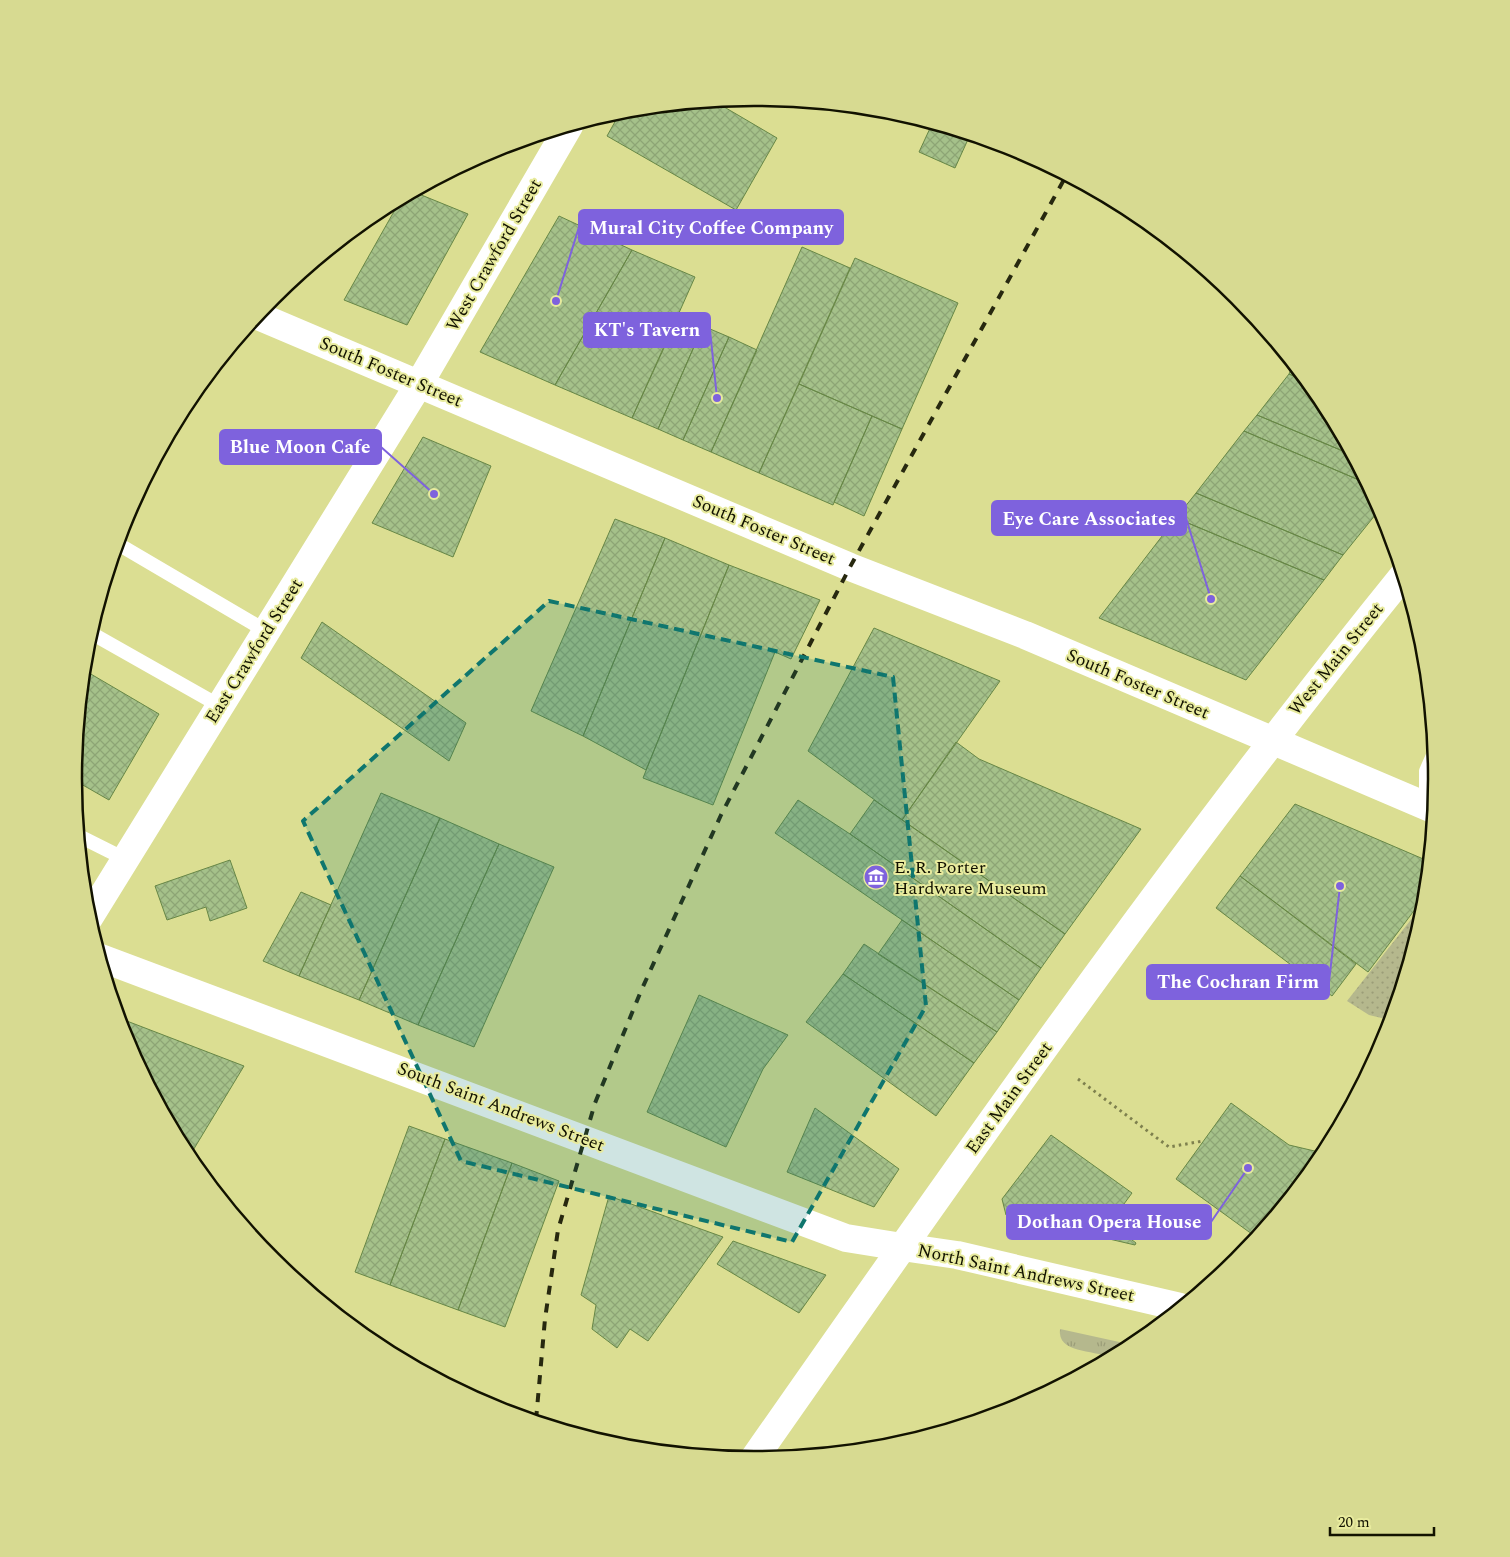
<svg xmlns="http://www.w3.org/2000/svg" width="1510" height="1557" font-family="Spectral,serif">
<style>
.grass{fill:url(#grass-tufts)}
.park{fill:url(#park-dots)}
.building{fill:url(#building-cross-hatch);stroke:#678746}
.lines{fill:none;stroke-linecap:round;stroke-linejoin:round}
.path{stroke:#7e804e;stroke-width:3;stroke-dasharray:2.5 4;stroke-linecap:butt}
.service{stroke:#fff;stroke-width:14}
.minor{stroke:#fff;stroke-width:28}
.tertiary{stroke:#fff;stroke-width:28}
.primary{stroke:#fff;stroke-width:28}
.rail{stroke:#27280f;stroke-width:4;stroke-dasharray:9 9;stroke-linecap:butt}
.marked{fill:#0f766e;fill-opacity:0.2;stroke:#0f766e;stroke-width:4;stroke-dasharray:10 6;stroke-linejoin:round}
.labels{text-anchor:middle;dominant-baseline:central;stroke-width:4;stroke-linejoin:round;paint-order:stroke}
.street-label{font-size:18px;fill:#121200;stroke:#e8eb9e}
.poi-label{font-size:18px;fill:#121200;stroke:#e8eb9e;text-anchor:start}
.rim{fill:none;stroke:#121200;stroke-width:2.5}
.leader{fill:none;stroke:#7e62dd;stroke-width:2}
.callout-dot{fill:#7e62dd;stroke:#e8eb9e;stroke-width:2}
.callout{fill:#7e62dd;stroke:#7e62dd;stroke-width:2}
.callout-label{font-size:19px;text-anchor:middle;font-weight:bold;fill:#fff}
</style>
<defs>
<pattern id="grass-tufts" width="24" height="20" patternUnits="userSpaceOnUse" patternTransform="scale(1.25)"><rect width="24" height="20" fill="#b5b88d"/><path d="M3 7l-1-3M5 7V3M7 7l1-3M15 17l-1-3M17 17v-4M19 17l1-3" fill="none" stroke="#9b9d78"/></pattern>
<pattern id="park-dots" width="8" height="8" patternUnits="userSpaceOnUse" patternTransform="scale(1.25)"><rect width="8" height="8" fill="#b5b88d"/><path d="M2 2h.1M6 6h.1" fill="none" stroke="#9b9d78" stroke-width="1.8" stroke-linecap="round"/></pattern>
<pattern id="building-cross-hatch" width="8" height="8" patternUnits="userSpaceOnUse" patternTransform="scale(1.25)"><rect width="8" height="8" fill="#a5c18a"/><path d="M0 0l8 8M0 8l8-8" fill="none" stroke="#8da575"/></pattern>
</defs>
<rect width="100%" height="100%" fill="#dbde92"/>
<path class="grass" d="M1060 1329 1133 1345 1110 1358C1093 1349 1057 1354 1060 1329Z"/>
<path class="park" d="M1424 903 1390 1020 1369 1015 1347 1001Z"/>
<path class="building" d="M714 101 777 138 736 210 607 136 621 111Z
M932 124 970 135 955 168 919 152Z
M414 192 468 214 407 325 344 300 401 199Z
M559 216 632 250 555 385 480 352Z
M802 247 850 268 759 473 711 452Z
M632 250 695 277 632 418 555 385Z
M855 258 958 303 902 429 799 384Z
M679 315 703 326 658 429 632 418Z
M703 326 729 337 683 440 658 429Z
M729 337 757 350 711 452 683 440Z
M1293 365 1307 382 1289 374Z
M1289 374 1307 382 1322 400 1350 454 1257 415Z
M799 384 872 416 833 505 759 473Z
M1257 415 1350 454 1366 483 1244 431Z
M872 416 902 429 864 516 834 502Z
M1244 431 1366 483 1380 509 1343 555 1196 493Z
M423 437 491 466 453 557 372 523Z
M1196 493 1343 555 1324 580 1176 518Z
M1176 518 1324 580 1246 680 1099 618Z
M615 519 665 538 583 736 531 711Z
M665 538 729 565 646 770 583 736Z
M729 565 820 600 791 659 775 652 713 805 643 778Z
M322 622 466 723 449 761 301 658Z
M874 628 1000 681 902 820 808 751Z
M84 670 159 714 109 800 74 780Z
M956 742 979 759 1141 829 1065 934 902 820Z
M381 793 440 818 359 1000 299 976Z
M798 800 850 834 1041 968 1019 1000 775 833Z
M874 800 1065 934 1041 968 850 834Z
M1295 804 1428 861 1425 896 1368 972 1240 876Z
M440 818 499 844 418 1025 359 1000Z
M499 844 554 867 474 1047 418 1025Z
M230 860 247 908 210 921 206 907 167 920 155 886Z
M1240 876 1356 964 1332 996 1216 908Z
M301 892 331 905 299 976 263 961Z
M902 920 1019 1000 997 1032 878 954Z
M864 944 997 1032 974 1063 843 974Z
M843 974 974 1063 936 1116 806 1022Z
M699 995 788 1035 763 1069 726 1147 647 1112Z
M119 1018 244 1066 189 1157 126 1039Z
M1231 1103 1289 1145 1323 1153 1256 1237 1176 1179Z
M1345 1103 1350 1104 1342 1119Z
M815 1108 899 1169 874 1207 787 1172Z
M409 1126 445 1139 390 1285 355 1272Z
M1051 1135 1132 1193 1110 1223 1136 1243 1135 1245 1006 1215 1002 1199Z
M445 1139 512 1163 458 1310 390 1285Z
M512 1163 559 1181 505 1327 458 1310Z
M609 1196 723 1237 648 1341 630 1329 617 1348 592 1329 596 1305 581 1295Z
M733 1241 826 1275 799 1313 717 1264Z"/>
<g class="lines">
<path class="path" d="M1078 1079 1169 1147 1203 1141"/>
<path class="service" d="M118 544 266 631
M91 633 220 706
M1426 806V771L1434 753
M79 836 125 859"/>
<path class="minor" d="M258 316 850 567 1025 635 1433 809
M89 918 419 384 569 126
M902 1247 957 1255 1180 1307"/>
<path class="tertiary" d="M101 958 846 1238 902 1247"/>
<path class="primary" d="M753 1460C962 1161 1172 861 1402 577"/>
<path class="rail" d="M536 1420 545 1319 558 1230 595 1103 641 991 721 815 850 567 1066 176"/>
</g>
<path class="marked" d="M549 601 893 677 926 1006 792 1242 461 1161 303 821Z"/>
<defs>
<symbol id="museum-disc" viewBox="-11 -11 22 22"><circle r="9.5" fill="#7e62dd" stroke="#e8eb9e"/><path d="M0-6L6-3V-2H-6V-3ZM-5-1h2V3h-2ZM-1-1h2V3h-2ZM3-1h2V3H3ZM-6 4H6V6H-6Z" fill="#fff"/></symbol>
</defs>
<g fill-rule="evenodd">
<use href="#museum-disc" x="862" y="863" width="28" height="28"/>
</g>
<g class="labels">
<g class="street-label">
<text transform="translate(494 255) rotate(-60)">West Crawford Street</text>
<text transform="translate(391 372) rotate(23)">South Foster Street</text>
<text transform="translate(764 530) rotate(23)">South Foster Street</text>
<text transform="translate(254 651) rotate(-58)">East Crawford Street</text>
<text transform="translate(1336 659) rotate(-51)">West Main Street</text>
<text transform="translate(1138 684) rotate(23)">South Foster Street</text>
<text transform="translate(1009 1098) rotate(-54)">East Main Street</text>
<text transform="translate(501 1107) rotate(21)">South Saint Andrews Street</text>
<text transform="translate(1026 1273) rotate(12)">North Saint Andrews Street</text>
</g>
<g class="poi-label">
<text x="894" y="867">E. R. Porter<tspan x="894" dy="21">Hardware Museum</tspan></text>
</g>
</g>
<path d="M0 0H1510V1557H0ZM754 106H756A672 672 0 0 1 1428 778V779A672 672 0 0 1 756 1451H754A672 672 0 0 1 82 779V778A672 672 0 0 1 754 106Z" fill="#d7da91" fill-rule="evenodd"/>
<path class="rim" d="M754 106H756A672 672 0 0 1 1428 778V779A672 672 0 0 1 756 1451H754A672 672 0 0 1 82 779V778A672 672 0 0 1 754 106Z"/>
<path class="leader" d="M556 301L579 227M717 398L710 330M434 494L381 447M1211 599L1186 518M1340 886L1329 982M1248 1168L1211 1222"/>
<g class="callout-dot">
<circle cx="556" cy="301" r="5"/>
<circle cx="717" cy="398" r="5"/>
<circle cx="434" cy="494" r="5"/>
<circle cx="1211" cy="599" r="5"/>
<circle cx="1340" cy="886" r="5"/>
<circle cx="1248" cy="1168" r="5"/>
</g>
<g class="callout">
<rect x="579" y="210" width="264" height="34" rx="5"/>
<rect x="584" y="313" width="126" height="34" rx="5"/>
<rect x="220" y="430" width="161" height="34" rx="5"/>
<rect x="992" y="501" width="194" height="34" rx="5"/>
<rect x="1147" y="965" width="182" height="34" rx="5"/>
<rect x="1007" y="1205" width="204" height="34" rx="5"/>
</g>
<g class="callout-label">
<text x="711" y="234">Mural City Coffee Company</text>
<text x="647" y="336">KT's Tavern</text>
<text x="300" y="453">Blue Moon Cafe</text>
<text x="1089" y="525">Eye Care Associates</text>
<text x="1238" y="988">The Cochran Firm</text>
<text x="1109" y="1228">Dothan Opera House</text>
</g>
<path d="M1330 1527v8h104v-8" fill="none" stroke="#121200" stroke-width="2.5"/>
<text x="1338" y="1527" font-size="15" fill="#121200" stroke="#e8eb9e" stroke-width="4" paint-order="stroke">20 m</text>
</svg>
